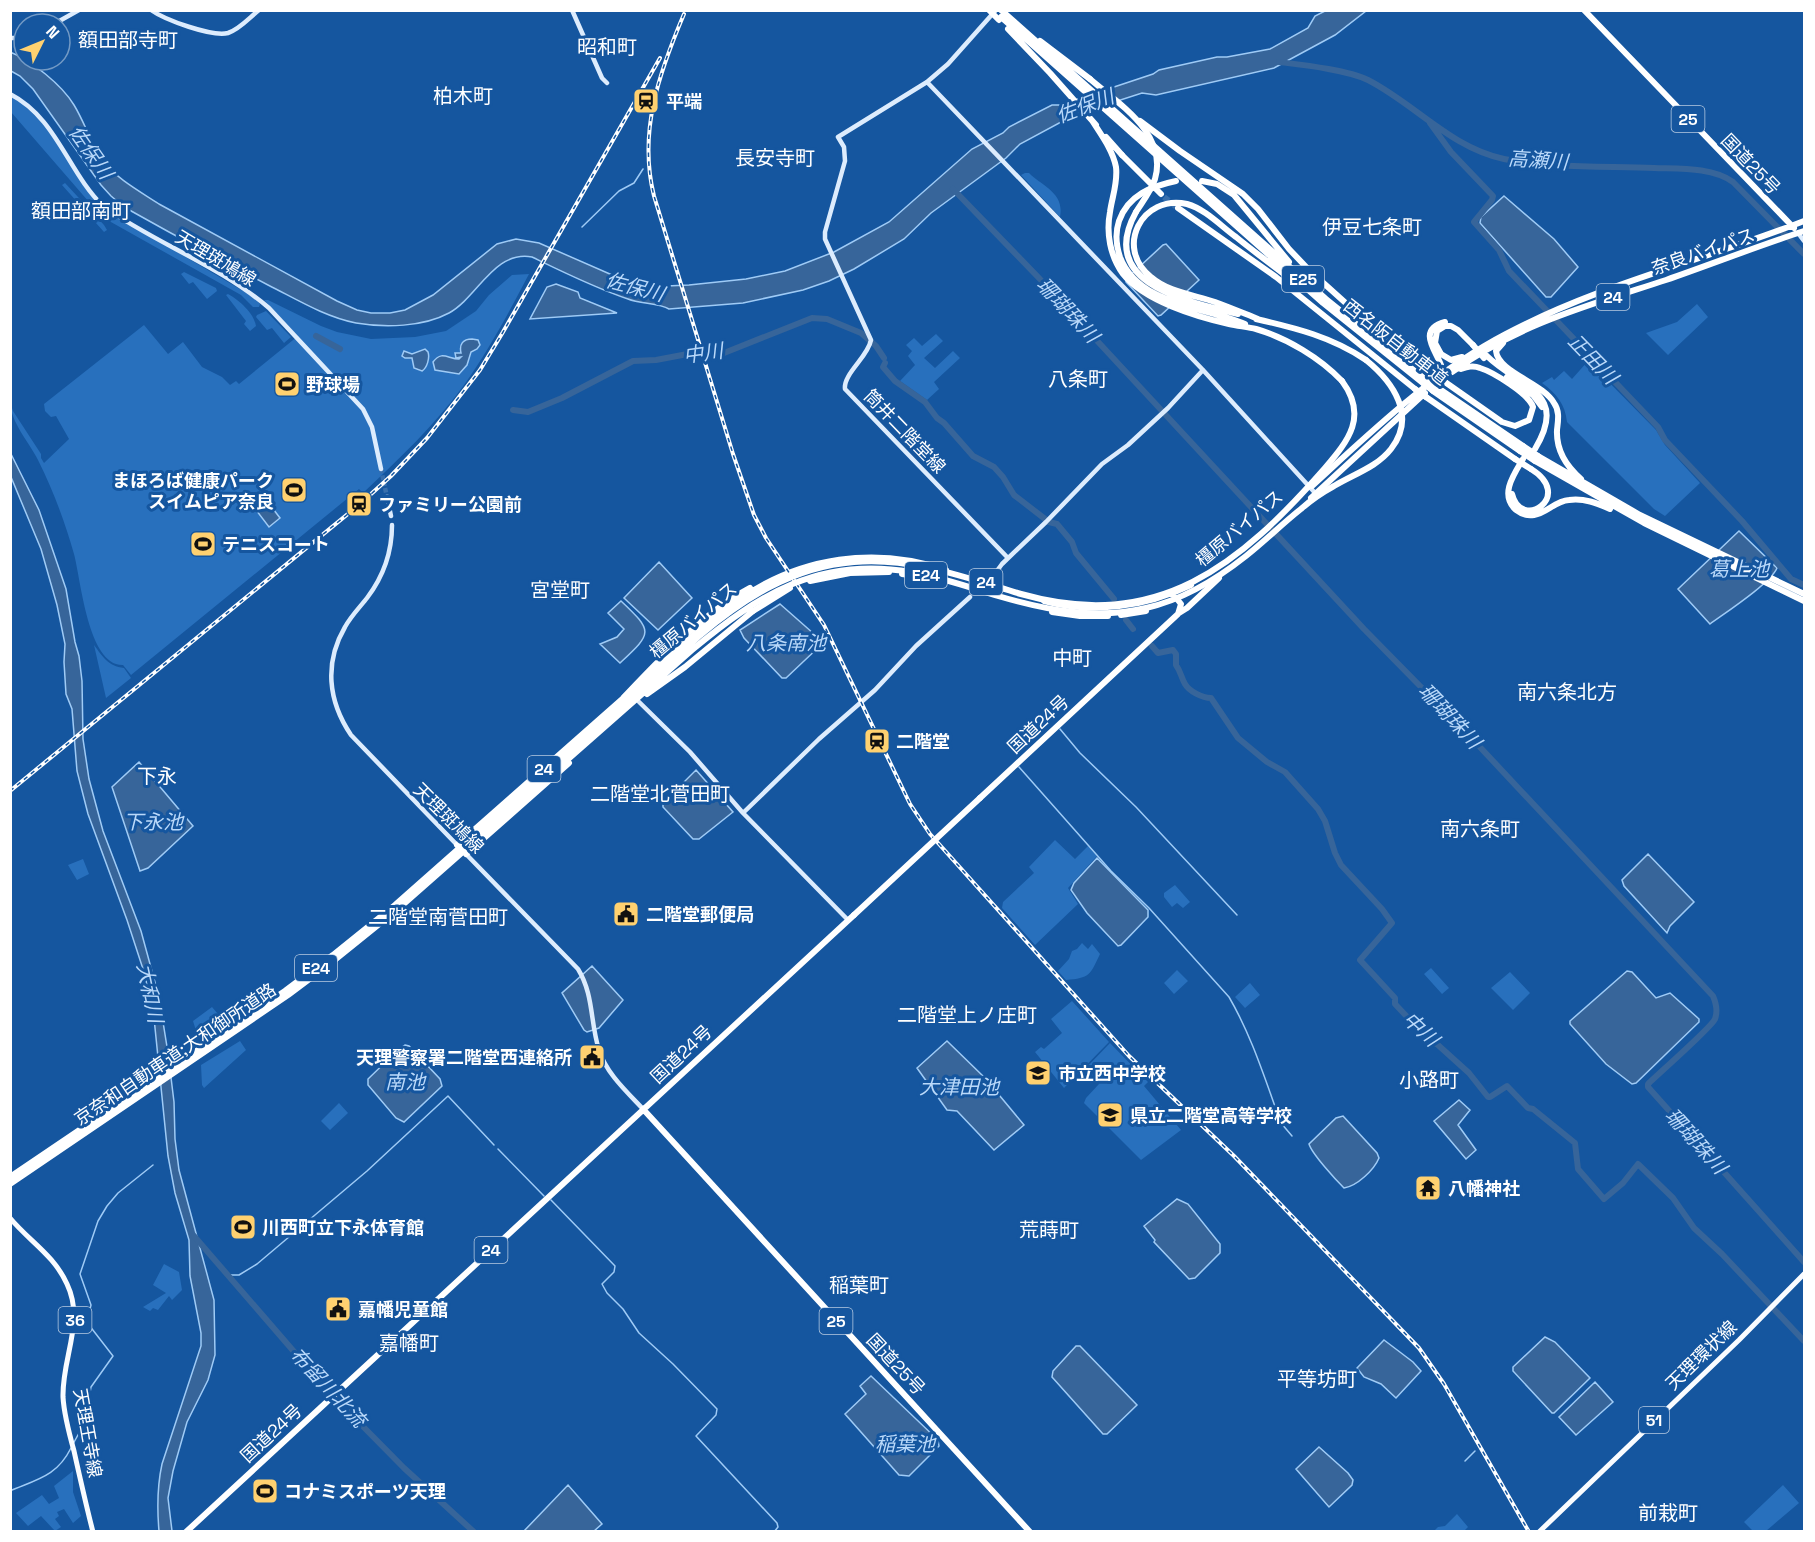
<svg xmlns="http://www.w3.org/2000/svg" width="1815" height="1542" font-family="'Space Grotesk','Noto Sans JP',sans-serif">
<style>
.green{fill:#2870bd}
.water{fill:#37659a;stroke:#9fcbf6;stroke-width:1.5}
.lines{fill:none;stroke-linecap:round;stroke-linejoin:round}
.stream{stroke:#9fcbf6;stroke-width:1.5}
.river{stroke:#37659a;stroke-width:6}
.secondary-tunnel{stroke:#386fad;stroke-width:4.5;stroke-dasharray:4.5 2;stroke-linecap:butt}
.highway-tunnel{stroke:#386fad;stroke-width:6;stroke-dasharray:6 3;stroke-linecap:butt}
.secondary{stroke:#ddecfd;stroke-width:4.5}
.primary{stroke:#fafcff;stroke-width:5}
.highway{stroke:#fff;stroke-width:6}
.rail-casing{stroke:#fff;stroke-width:4}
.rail{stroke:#15569f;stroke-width:1.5;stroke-dasharray:4.5;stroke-linecap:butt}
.highway-bridge{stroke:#fff;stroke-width:6}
.labels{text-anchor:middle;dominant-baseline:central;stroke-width:6;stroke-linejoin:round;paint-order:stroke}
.shield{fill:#15569f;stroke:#b9cce2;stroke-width:1.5}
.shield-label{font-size:16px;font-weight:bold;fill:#fff}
.poi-label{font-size:18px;font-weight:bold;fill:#fff;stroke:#15569f;text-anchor:start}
.street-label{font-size:18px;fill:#fff;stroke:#15569f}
.neighbourhood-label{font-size:20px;fill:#fff;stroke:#15569f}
.water-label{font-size:20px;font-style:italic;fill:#bad9fa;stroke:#15569f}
</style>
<rect width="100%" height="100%" fill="#15569f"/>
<path class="green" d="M10 96C49 119 70 163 94 199L101 207 255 298 260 304 259 307H253L241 295 102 217 11 112Z
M1025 173H1029C1042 186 1065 193 1060 217L1021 175Z
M65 183 104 225 107 230 104 232 62 185Z
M184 272 216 288 217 291 207 299 193 282 189 284 181 274Z
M529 274C509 312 489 350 464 385 435 425 398 460 363 493L359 489 131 675 123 665C88 666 81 580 74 554 65 522 53 490 38 460 29 442 11 423 10 402L13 411 41 454V458L44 463 69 439 56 416 51 417 45 411 44 404 144 325 168 354 183 342 202 367 222 377 230 385 236 381 239 384 298 336 264 300H268L321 326 337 332 371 339 415 337 446 331 476 311 489 295 512 275Z
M228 294C239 300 254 313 256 326L250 331 244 324 246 321 226 295Z
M1697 304 1708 317 1668 355 1646 333 1677 322Z
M266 311 291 337 284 343 272 328 267 330 256 317 257 315Z
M936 334 943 341 924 358 935 368 953 351 960 358 934 382 939 389 927 400 900 381 915 365 908 356 912 351 906 345 914 338 922 346Z
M1588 361 1656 430 1665 445 1700 483 1665 516 1654 509 1567 422C1565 404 1557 394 1542 383L1552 377 1554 380 1564 371 1572 379Z
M94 645C103 657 108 666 124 668L131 678 106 698Z
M1055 840 1075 859 1088 846 1097 856 1068 888 1078 904 1035 945 1002 908 1003 902 1034 873 1029 867Z
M83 859 89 874 77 880 68 865Z
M1175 885 1190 902 1183 908 1177 903 1172 907 1164 897V893Z
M1082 943 1088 949 1092 944 1100 954C1090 975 1090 978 1066 980L1058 971 1069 959 1072 951 1077 949Z
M1431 968 1449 988 1442 994 1424 974Z
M1177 970 1188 981 1174 994 1164 983Z
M1510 972 1530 993 1513 1010 1491 988Z
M1250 983 1260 995 1245 1008 1235 997Z
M1072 1001 1109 1042 1064 1088 1035 1052 1041 1047 1044 1049 1062 1033 1051 1019Z
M212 1007 223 1020 198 1037 193 1021Z
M240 1041 246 1050 204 1088 202 1085 201 1065Z
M1110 1043 1148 1082 1144 1086 1181 1130 1141 1160 1084 1103 1086 1098 1099 1084 1085 1069Z
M339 1103 348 1113 330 1130 321 1121Z
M164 1264 179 1272 182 1290 172 1300 169 1296 158 1310 153 1308 150 1311 143 1307 166 1293 153 1285Z
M73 1471V1492L81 1516 73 1523 64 1509 57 1512 59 1516 55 1519 61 1527 55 1531 41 1516 28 1526 16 1513 42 1495 49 1504 59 1498 54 1486Z
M1783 1485 1799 1503 1766 1531H1753L1744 1522Z
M1457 1514 1468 1527 1464 1531H1434L1438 1527 1445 1526Z"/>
<path class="water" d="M1325 11H1366L1335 35 1274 68 1156 95 1142 93 1074 115 1020 144 1006 158 931 213 904 239 854 269 829 281 803 290 743 303 669 309C659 303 640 304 628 299 595 288 563 272 532 257 494 250 478 297 449 313 423 327 385 328 356 323 325 317 296 299 268 285 220 260 172 234 124 207L111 196 101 185 33 89 20 76 11 71 10 52C31 60 62 85 74 105 85 123 91 144 104 162 117 179 141 192 159 204L337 301 357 310 371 313H390L405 310 433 295 497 244 516 239 539 243 619 278 644 287 689 285 746 279 785 271 834 252 889 222 972 149 1003 133 1009 127 1052 105H1060L1153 74 1159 70 1217 57H1227L1270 49 1308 28 1315 16Z
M1504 196 1554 239 1578 267 1551 297H1546L1480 223 1481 217Z
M1166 244 1199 280 1161 315 1158 316 1126 282V279L1163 245Z
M556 284 578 292 580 298 617 313 530 319 547 287Z
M472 339 478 340 480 345 477 349 471 352 467 365 459 374 435 370 433 362C442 350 448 359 459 359L461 357 456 358 455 353H461C459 344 463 339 472 339Z
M425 349 428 352C430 358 427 368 422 371L414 368 412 358H405L402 356 404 351 412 354Z
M10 452 39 510 66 589 75 642 79 656 82 681 83 739 89 779 103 831 141 931 159 997 168 1053 174 1102 175 1139 179 1170 214 1300 215 1355 208 1380 187 1422 173 1471 168 1498 172 1531H159C157 1508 157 1487 162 1464L201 1346V1333L190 1276 189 1240 175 1193 168 1156 153 1008 143 969 127 920 88 814 77 771 72 709 66 694 64 662 65 644 57 605 41 549 11 477Z
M264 497 280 518 269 527 253 506Z
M1739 531 1777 568C1771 583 1725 613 1710 624L1678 589Z
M659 562 692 598 658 630 624 598Z
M621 601C654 632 652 633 620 663L600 644 617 637 624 629 608 613Z
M780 604 822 641V644L786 678H782L744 638 740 630Z
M139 762 193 826 148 868 140 871 112 787Z
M696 770 733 812 699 839H693L663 807V803Z
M1648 854 1694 902 1670 926 1667 933 1624 886 1622 880Z
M1097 858 1148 910V917L1121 945 1118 946 1087 913 1071 890 1074 883Z
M592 966 623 1000 599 1028 587 1032 584 1030 562 993Z
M1627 971 1632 972 1656 998 1670 993 1699 1019V1022L1636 1083 1632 1084 1606 1064 1570 1024V1021Z
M947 1041 985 1078 1024 1125 994 1150 957 1111 947 1110 917 1068Z
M405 1045 409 1046 440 1079 442 1086 404 1122 396 1118 368 1085V1079L399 1049Z
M1459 1100 1470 1110 1458 1125 1476 1150 1466 1159 1434 1121Z
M1343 1116 1377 1153 1379 1158C1374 1170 1357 1186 1344 1188 1336 1180 1312 1154 1309 1144L1336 1118Z
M1177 1199 1188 1204 1220 1244V1253L1195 1278 1189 1279 1154 1242 1155 1240 1144 1226Z
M1545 1337 1555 1342 1590 1378 1554 1413H1552L1513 1371V1367Z
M1384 1340 1413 1362 1421 1371 1396 1398 1381 1384 1364 1377 1357 1368Z
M1076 1346H1080L1137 1405 1107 1434H1103L1052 1377 1053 1371Z
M871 1376 938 1440 939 1446 909 1476 899 1475 845 1414 866 1394 860 1386Z
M1595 1382 1613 1402 1576 1435 1559 1417Z
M1319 1447 1348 1473 1353 1480 1352 1485 1329 1507 1296 1469Z
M568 1485 602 1524 594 1531H524Z"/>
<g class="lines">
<path class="stream" d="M1576 10H1578
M582 227 619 191 634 183 643 169
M1060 729 1080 753 1136 807 1237 915
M1019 767 1111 871 1149 908 1229 997C1250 1033 1263 1073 1277 1112L1275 1116 1292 1136
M498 1149 544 1196
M551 1200 615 1266 614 1272 602 1284 607 1293 623 1309 639 1333 673 1364 717 1409 716 1415 696 1436 777 1523 778 1527 774 1532
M226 1275H239L257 1264 367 1171 448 1096 494 1145
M73 1444 84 1424 91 1387 113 1356 89 1325 88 1317 91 1305 80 1274 98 1221 107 1206 118 1193 153 1165
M1465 1461 1475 1451
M10 1491C38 1479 57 1476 71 1448"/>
<path class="river" d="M1279 62C1303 65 1348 70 1368 80 1415 104 1451 148 1504 159 1550 168 1607 166 1654 168 1679 169 1712 167 1733 182L1804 254
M1430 123 1451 152 1493 196 1492 200 1474 222 1499 250 1509 271 1658 427 1665 440 1742 521 1791 579 1804 585
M953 189 1038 277 1364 629 1478 745 1713 996C1716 1003 1718 1011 1715 1019 1711 1028 1659 1073 1648 1084V1087L1804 1262
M316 336 340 349
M885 363 883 367 895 381 925 402 937 418 944 423 973 456 994 467 1003 477 1014 495 1049 522 1057 524 1072 542 1076 553 1114 599
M513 410 528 412 562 398 633 361 656 360 698 352 724 353 812 318 827 319 861 333 876 346 884 358
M1126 620 1133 629
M1152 646 1158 653 1173 650 1176 654V665C1181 672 1181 677 1185 684 1189 691 1202 698 1211 698L1238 738 1267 762 1285 772 1318 809 1325 821 1335 853 1341 865 1382 909 1392 923 1360 960 1395 998V1004L1429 1040 1438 1045 1469 1073 1488 1097H1490L1507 1086 1528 1108 1533 1109 1575 1143 1578 1169 1604 1199 1623 1183 1638 1164 1673 1198 1694 1228 1722 1254 1804 1341
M194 1236 328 1391 404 1468 474 1532"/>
<path class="secondary-tunnel" d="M381 469 387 497"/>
<path class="highway-tunnel" d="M1164 197 1178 208"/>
<path class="secondary" d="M151 10C165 20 212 37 228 33 240 29 249 18 259 10
M572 10 602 78 607 83
M996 10 948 64 927 82 838 137 844 147 845 161 825 232V239L871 340C868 357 843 374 845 389L1008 558
M54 24 79 10
M10 38H24
M927 82 1203 370 1316 494
M10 94C57 118 68 173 104 207 157 244 220 266 269 308L363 409 372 427 381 469
M1798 233 1804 241
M387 497 391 516
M392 525C392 552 383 577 367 598 360 607 351 616 345 627 324 663 328 701 351 735L459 847
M991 579 1002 564 1046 522 1102 464 1128 445 1168 408 1203 370
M634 697 690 752 743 813 848 920
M743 813 819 739 875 690 916 646 970 597
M465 853 578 969C594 995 590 1022 599 1050 606 1073 627 1092 643 1109"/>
<path class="primary" d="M10 1218C29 1241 54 1255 67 1284 85 1322 62 1357 63 1397 64 1415 69 1433 74 1451 80 1478 86 1505 93 1532
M1539 1532 1739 1340 1804 1274"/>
<path class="highway" d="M1001 10 1326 299 1428 381
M1584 10 1794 228
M1001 17 1323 303 1424 384
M1008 29 1050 73 1096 125
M1040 41 1090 79
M1140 121 1180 151 1243 194 1258 209 1289 249 1309 270 1359 315 1433 374
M1093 122C1102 136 1113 151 1116 167 1118 183 1112 197 1110 212 1106 233 1110 256 1123 274 1144 301 1197 317 1229 324 1238 326 1248 327 1256 329 1287 338 1320 358 1342 381
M1106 137 1122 155
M1176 181C1152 186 1128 195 1119 221 1115 233 1116 245 1120 257 1138 305 1205 307 1245 324
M1202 181 1217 184 1234 195 1289 262
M1178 208 1276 277 1415 389
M1136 212C1096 284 1187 301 1238 314
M1256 319C1296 328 1332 337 1366 360
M1258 319C1243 313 1229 307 1215 302 1194 295 1168 292 1151 277 1114 248 1142 194 1187 204 1205 209 1221 226 1236 237 1252 250 1268 262 1284 274
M1503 343 1496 351C1498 372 1543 383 1554 403 1560 411 1558 421 1557 430 1556 451 1566 466 1581 479
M1487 356C1519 388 1570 391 1535 449
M1462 357 1451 360 1441 354 1435 343 1437 331 1445 326H1451L1458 330 1473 345
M1452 372C1518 324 1590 305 1666 280 1712 264 1758 246 1804 231
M1436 377 1441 365C1435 349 1417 330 1445 322
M1507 377 1533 395 1542 407
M1445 382 1502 422 1515 426 1529 420 1533 407C1529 394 1493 372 1480 368 1473 365 1467 367 1461 369
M1438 388 1523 446
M1433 391 1520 451
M1426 397 1515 459
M1538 456 1640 515 1804 594
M1523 459C1514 474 1499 495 1516 510 1521 514 1528 516 1534 515 1547 513 1555 501 1569 500 1584 498 1597 503 1610 509
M1535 461 1644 523 1804 601
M1312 486C1372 431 1433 372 1506 334 1600 284 1705 260 1804 221
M1512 494C1521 532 1575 496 1531 469
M1311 498 1425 393
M902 574 930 578
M810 581 850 573 889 572
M1044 601C1094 614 1145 607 1191 585
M753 611 790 588
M1052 612 1080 616H1108
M1179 613 1187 608 1219 578
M1121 615 1146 611
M638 686C671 656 703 624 740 599 801 557 875 546 946 570
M980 798 1178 614 1181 604 1173 594
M457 845 628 694
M466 854 569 763
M643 1109 1030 1532
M186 1532 854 915"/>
<defs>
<path id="rail" d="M684 14C659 73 638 132 654 196L733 454 754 515 766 538 824 625 910 804 930 834 1129 1056 1234 1156 1419 1348 1444 1384 1529 1532
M10 791 360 504 391 476 427 438 480 370 503 332 660 58"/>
</defs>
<use href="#rail" class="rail-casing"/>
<use href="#rail" class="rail"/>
<path class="highway-bridge" d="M989 10 999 20
M1090 79C1119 104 1168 134 1155 179 1151 191 1143 201 1136 212
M1122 155 1161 194
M1473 345 1484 358
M1433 374 1445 382
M1428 381 1438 388
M1424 384 1433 391
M1415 389 1426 397
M1523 446 1538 456
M1520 451 1535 461
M1515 459 1531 469
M647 694 685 667 753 611
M624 697C661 658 702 614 750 588
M854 915 980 798
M10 1177 285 991 333 955 395 905 698 637C743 599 792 567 854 562 912 557 967 578 1021 594 1158 633 1240 565 1325 468 1349 440 1368 416 1342 381
M10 1184 288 995 336 959 398 909 692 650C759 594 820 556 911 572 940 577 969 587 998 596 1046 610 1096 620 1146 608 1182 600 1217 579 1246 556 1265 541 1282 524 1301 509 1311 500 1323 492 1334 486 1354 474 1377 467 1391 449 1417 416 1393 382 1366 360"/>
</g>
<defs>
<symbol id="station-square" viewBox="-11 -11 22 22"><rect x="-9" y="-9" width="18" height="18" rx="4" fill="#ffd170" stroke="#15569f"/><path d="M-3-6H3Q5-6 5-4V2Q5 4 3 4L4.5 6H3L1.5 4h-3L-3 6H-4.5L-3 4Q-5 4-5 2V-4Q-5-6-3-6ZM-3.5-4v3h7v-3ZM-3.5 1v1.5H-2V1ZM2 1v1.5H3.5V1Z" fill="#111"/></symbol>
<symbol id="stadium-square" viewBox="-11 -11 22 22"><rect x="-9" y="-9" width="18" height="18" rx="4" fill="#ffd170" stroke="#15569f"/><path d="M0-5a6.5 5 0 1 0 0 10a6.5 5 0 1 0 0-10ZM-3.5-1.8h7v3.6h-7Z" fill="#111"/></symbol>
<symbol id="civic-square" viewBox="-11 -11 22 22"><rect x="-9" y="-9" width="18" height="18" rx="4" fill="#ffd170" stroke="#15569f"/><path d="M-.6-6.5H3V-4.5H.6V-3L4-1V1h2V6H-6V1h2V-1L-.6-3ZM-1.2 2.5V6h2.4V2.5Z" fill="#111"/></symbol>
<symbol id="school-square" viewBox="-11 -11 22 22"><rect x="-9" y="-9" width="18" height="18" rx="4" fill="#ffd170" stroke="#15569f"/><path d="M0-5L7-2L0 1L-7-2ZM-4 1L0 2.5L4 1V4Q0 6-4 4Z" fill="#111"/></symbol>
<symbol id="temple-square" viewBox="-11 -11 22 22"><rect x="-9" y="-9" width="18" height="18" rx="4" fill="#ffd170" stroke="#15569f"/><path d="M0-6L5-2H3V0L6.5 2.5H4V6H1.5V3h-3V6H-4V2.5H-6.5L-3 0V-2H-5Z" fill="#111"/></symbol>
</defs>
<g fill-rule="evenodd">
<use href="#station-square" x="631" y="86" width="30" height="30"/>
<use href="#stadium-square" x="272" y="369" width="30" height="30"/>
<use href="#stadium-square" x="279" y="475" width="30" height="30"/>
<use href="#station-square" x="344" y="489" width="30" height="30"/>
<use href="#stadium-square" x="188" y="529" width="30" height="30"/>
<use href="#station-square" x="862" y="726" width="30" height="30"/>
<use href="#civic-square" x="611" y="899" width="30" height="30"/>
<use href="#civic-square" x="577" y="1042" width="30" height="30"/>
<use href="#school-square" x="1023" y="1058" width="30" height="30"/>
<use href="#school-square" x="1095" y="1100" width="30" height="30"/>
<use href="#temple-square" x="1413" y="1173" width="30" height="30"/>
<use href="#stadium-square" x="228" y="1212" width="30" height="30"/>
<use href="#civic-square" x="323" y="1294" width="30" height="30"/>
<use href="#stadium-square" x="250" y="1476" width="30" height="30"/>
</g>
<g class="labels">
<g class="shield">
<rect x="1671.5" y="106" width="33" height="26" rx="4.5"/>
<rect x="1282" y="266" width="42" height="26" rx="4.5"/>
<rect x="1596.5" y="284" width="33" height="26" rx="4.5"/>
<rect x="905" y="562" width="42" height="26" rx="4.5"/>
<rect x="969.5" y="569" width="33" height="26" rx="4.5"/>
<rect x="527.5" y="756" width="33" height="26" rx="4.5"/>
<rect x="295" y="955" width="42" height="26" rx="4.5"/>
<rect x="474.5" y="1237" width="33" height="26" rx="4.5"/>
<rect x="58.5" y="1307" width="33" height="26" rx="4.5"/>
<rect x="819.5" y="1308" width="33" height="26" rx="4.5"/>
<rect x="1639" y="1407" width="30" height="26" rx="4.5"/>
</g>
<g class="shield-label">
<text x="1688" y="119">25</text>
<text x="1303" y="279">E25</text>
<text x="1613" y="297">24</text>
<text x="926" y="575">E24</text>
<text x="986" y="582">24</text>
<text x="544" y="769">24</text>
<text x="316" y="968">E24</text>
<text x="491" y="1250">24</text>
<text x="75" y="1320">36</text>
<text x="836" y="1321">25</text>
<text x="1654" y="1420">51</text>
</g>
<g class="poi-label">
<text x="666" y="101">平端</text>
<text x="306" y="384">野球場</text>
<text x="274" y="480" text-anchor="end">まほろば健康パーク<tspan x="274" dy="21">スイムピア奈良</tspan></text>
<text x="378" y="504">ファミリー公園前</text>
<text x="222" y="544">テニスコート</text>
<text x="896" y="741">二階堂</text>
<text x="646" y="914">二階堂郵便局</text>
<text x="572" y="1057" text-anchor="end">天理警察署二階堂西連絡所</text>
<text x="1058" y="1073">市立西中学校</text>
<text x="1130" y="1115">県立二階堂高等学校</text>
<text x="1448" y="1188">八幡神社</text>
<text x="262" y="1227">川西町立下永体育館</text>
<text x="358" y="1309">嘉幡児童館</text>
<text x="284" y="1491">コナミスポーツ天理</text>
</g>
<g class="street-label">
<text transform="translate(1751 164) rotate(46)">国道25号</text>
<text transform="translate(1703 251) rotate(-19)">奈良バイパス</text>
<text transform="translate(216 258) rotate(31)">天理斑鳩線</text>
<text transform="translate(1396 342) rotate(38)">西名阪自動車道</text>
<text transform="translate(905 431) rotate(46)">筒井二階堂線</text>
<text transform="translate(1239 528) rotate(-40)">橿原バイパス</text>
<text transform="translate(693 620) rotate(-40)">橿原バイパス</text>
<text transform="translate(1038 724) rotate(-43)">国道24号</text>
<text transform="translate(449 818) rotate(45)">天理斑鳩線</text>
<text transform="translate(175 1054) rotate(-34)">京奈和自動車道;大和御所道路</text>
<text transform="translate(681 1054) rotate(-43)">国道24号</text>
<text transform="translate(1701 1355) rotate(-44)">天理環状線</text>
<text transform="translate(896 1364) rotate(47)">国道25号</text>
<text transform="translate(88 1433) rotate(80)">天理王寺線</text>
<text transform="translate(271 1433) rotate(-43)">国道24号</text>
</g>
<g class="neighbourhood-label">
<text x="128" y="40">額田部寺町</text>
<text x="607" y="47">昭和町</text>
<text x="463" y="96">柏木町</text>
<text x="775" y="158">長安寺町</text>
<text x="81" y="211">額田部南町</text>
<text x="1372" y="227">伊豆七条町</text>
<text x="1078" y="379">八条町</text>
<text x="560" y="590">宮堂町</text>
<text x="1072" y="658">中町</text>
<text x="1567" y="692">南六条北方</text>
<text x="157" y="776">下永</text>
<text x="660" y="794">二階堂北菅田町</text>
<text x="1480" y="829">南六条町</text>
<text x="438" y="917">二階堂南菅田町</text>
<text x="967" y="1015">二階堂上ノ庄町</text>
<text x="1429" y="1080">小路町</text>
<text x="1049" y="1230">荒蒔町</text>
<text x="859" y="1285">稲葉町</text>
<text x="409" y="1343">嘉幡町</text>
<text x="1317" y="1379">平等坊町</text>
<text x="1668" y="1513">前栽町</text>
</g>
<g class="water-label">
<text transform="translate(1085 106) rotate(-21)">佐保川</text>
<text transform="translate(91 152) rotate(55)">佐保川</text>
<text transform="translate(1538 160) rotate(4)">高瀬川</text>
<text transform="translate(635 287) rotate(15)">佐保川</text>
<text transform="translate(1068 310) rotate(47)">珊瑚珠川</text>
<text transform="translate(703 353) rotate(-8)">中川</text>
<text transform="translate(1593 359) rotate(46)">正田川</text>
<text x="1739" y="569">葛上池</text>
<text x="786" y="643">八条南池</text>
<text transform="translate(1450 716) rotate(47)">珊瑚珠川</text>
<text x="153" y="822">下永池</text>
<text transform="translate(150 993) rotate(78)">大和川</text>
<text transform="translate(1421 1029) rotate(43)">中川</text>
<text x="405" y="1082">南池</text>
<text x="959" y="1087">大津田池</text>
<text transform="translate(1696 1141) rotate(48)">珊瑚珠川</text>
<text transform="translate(328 1387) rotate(47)">布留川北流</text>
<text x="905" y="1444">稲葉池</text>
</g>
</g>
<rect width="1815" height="1542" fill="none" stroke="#ffffff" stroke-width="24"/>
<g transform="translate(42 42) rotate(47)"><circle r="28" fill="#15569f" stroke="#739ac5" stroke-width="1.5"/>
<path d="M0-4.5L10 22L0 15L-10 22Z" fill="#ffd170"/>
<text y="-9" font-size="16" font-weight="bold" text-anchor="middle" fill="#ffffff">N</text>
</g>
</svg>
